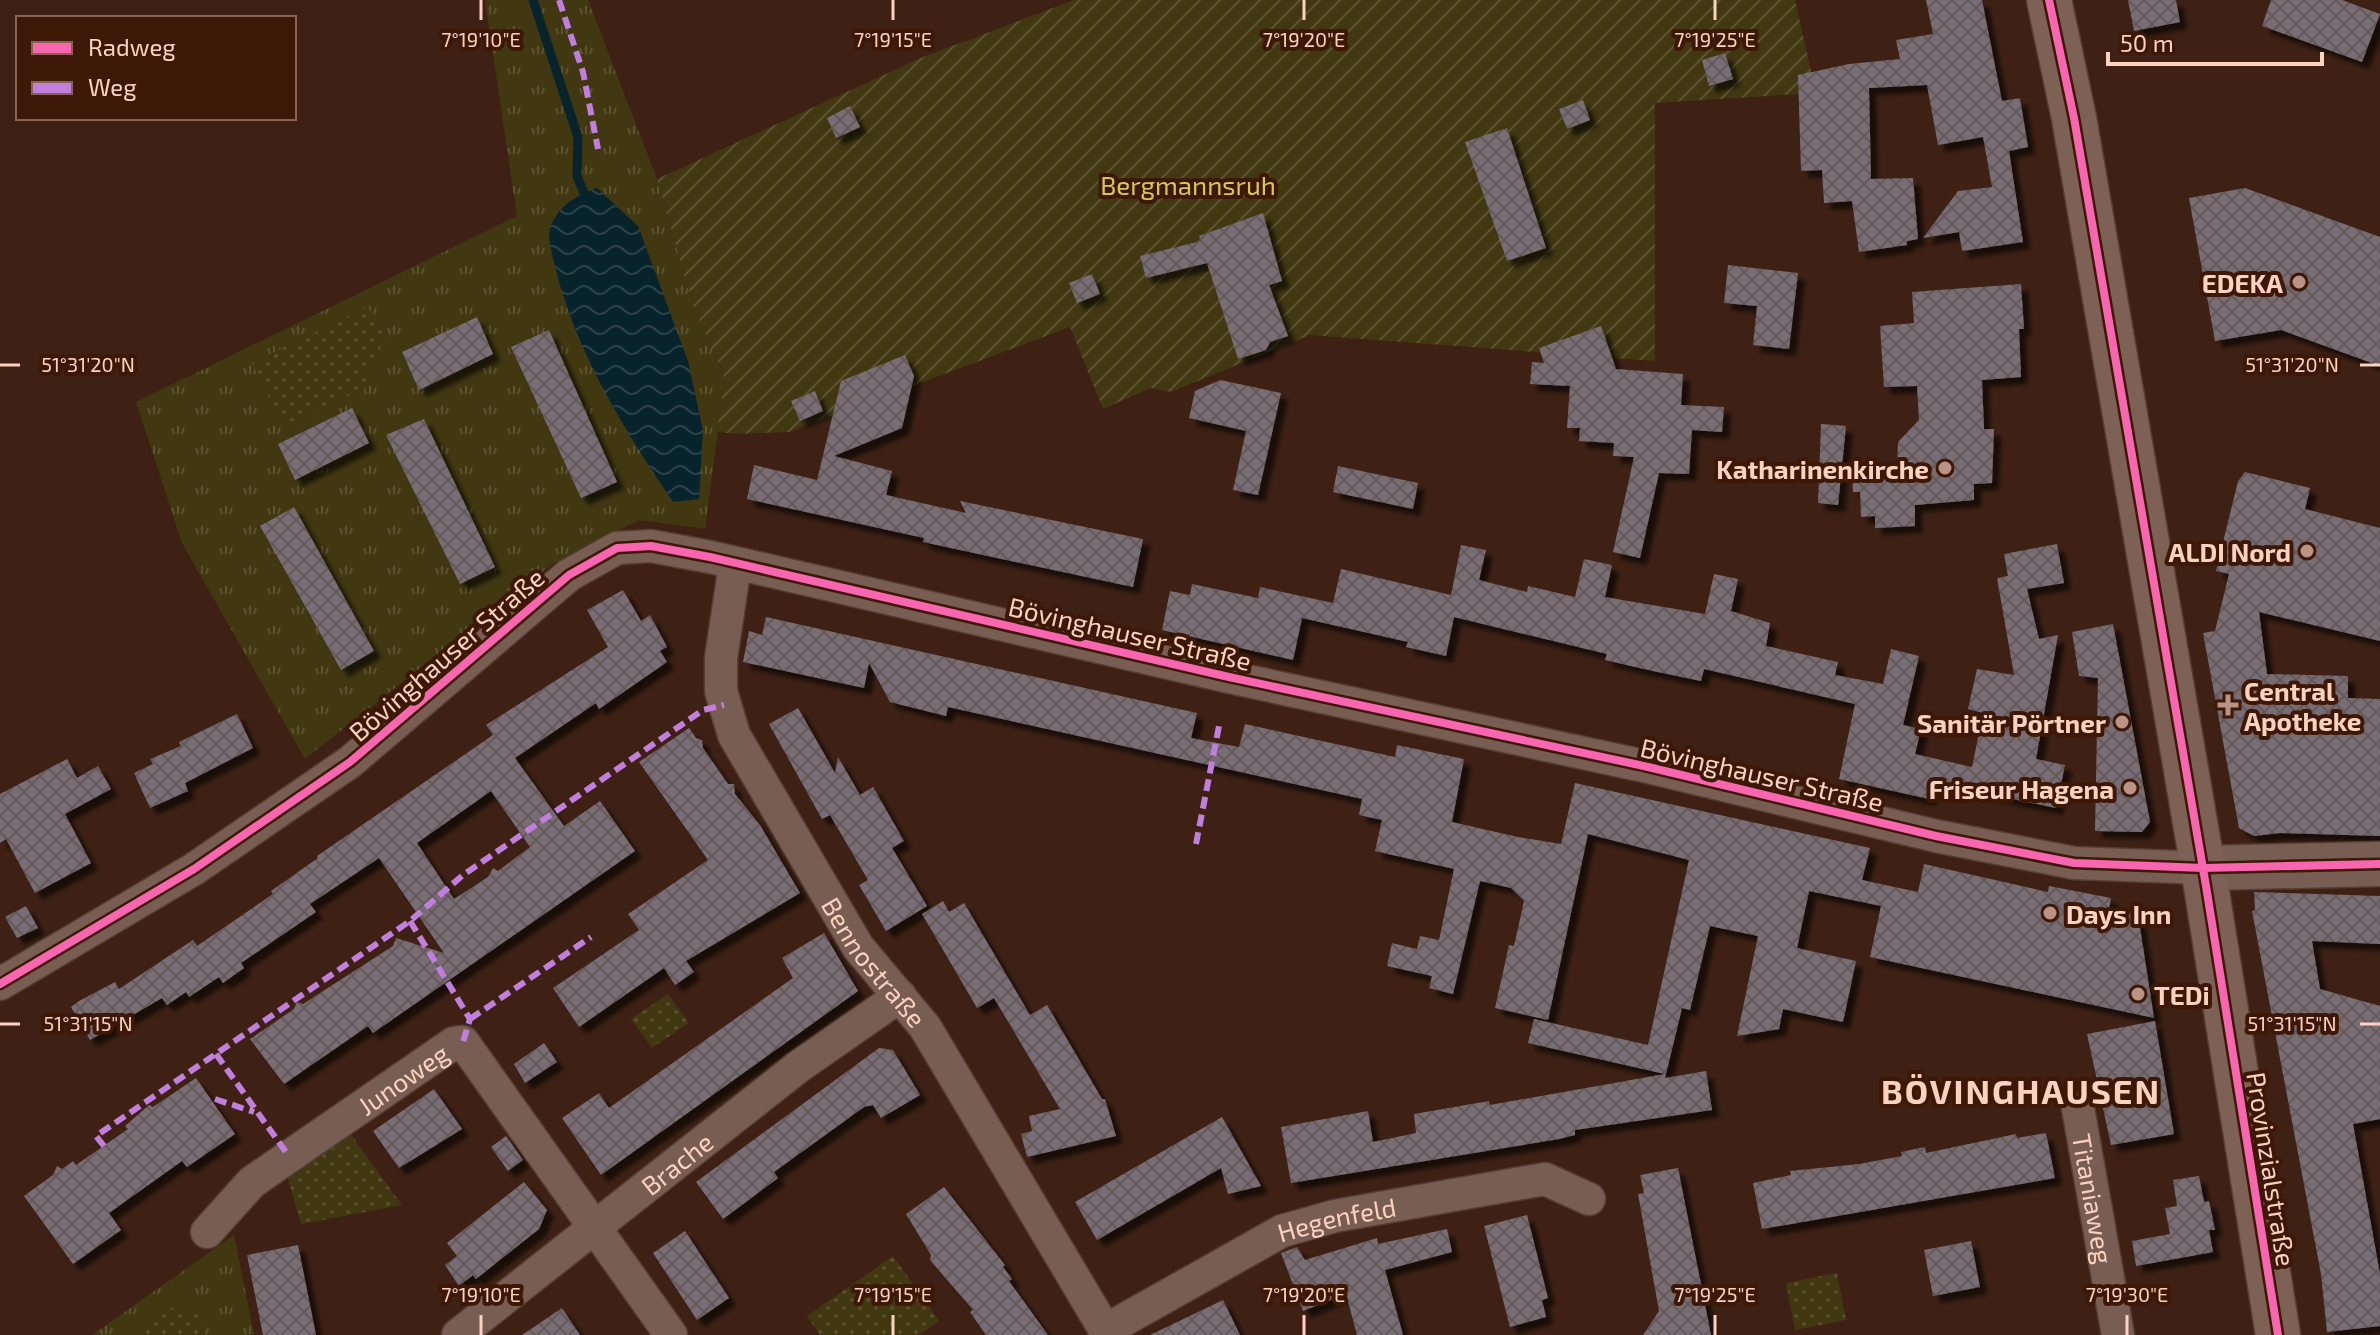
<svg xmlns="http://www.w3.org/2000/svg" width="2380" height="1335" font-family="'Exo 2',sans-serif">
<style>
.grass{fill:url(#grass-tufts)}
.park{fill:url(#park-dots)}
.garden{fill:url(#garden-furrows)}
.water{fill:url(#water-waves)}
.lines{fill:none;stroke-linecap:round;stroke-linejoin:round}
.stream{stroke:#07232c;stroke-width:9}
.building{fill:url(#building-cross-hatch);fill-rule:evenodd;filter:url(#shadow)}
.minor-casing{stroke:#563d34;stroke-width:35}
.secondary-casing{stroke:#563d34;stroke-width:47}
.primary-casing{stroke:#563d34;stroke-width:47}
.minor{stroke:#785d52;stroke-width:32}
.secondary{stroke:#785d52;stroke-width:44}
.primary{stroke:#7d6155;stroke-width:44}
.quiet{stroke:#c07fdc;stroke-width:6;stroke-dasharray:12 6;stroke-linecap:butt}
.cycleway-casing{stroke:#3d1807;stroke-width:13}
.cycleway{stroke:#f766af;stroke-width:8}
.ticks{fill:none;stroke:#fcd1c0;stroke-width:3}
.poi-dot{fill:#ba9384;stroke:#3d1807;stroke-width:3}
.labels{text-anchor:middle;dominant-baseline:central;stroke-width:8;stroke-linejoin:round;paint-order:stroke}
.park-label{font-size:26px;fill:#d6c856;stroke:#3d1807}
.poi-label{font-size:26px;font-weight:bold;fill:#fcd1c0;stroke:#3d1807;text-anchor:end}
.street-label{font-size:26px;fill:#fcd1c0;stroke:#3d1807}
.district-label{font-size:34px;font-weight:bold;letter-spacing:2px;fill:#fcd1c0;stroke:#3d1807}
.ticks-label{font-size:20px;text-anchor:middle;fill:#fcd1c0;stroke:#3d1807;stroke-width:8;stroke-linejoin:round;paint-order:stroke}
</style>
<defs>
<pattern id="grass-tufts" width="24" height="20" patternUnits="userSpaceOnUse" patternTransform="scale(2)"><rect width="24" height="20" fill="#413711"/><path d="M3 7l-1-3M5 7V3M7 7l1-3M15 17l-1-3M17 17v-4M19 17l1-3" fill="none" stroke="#5d5332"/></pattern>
<pattern id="park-dots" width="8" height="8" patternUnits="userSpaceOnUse" patternTransform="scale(2)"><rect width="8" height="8" fill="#413711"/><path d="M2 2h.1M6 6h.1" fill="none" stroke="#5d5332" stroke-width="1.8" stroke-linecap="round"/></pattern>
<pattern id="garden-furrows" width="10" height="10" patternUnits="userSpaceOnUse" patternTransform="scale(2)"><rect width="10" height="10" fill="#413711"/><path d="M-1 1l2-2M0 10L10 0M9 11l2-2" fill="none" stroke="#5d5332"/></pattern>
<pattern id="water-waves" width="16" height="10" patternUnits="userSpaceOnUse" patternTransform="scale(2)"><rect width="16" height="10" fill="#07232c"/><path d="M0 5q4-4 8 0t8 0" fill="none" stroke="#2c4249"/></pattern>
<pattern id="building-cross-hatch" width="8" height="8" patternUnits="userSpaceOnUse" patternTransform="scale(2)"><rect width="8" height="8" fill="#786c74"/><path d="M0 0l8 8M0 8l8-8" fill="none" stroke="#64585a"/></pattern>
<filter id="shadow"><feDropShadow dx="7" dy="7" stdDeviation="2" flood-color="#0009"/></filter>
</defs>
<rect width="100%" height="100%" fill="#3e2114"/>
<path class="grass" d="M485 0H588L657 179 693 306 725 378 705 529 639 520 551 565 305 759 182 543 136 402 517 216Z
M234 1235 254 1335H92Z"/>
<path class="park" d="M368 307 387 339 371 361 368 387 283 425 252 363Z
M668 994 689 1023 652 1048 631 1019Z
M347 1129 402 1205 301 1224 285 1168Z
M893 1256 939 1321 919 1335H820L807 1316Z
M1837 1273 1846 1320 1795 1330 1786 1283Z
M179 1305 200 1317 205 1335H144L148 1319Z"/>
<path class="garden" d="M1074 0H1795L1816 93 1655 103V361L1310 335 1171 392 1151 388 1103 409 1070 327 789 432 739 434 717 432 725 378 693 306 657 179 923 57Z"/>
<path class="water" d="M597 188 638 226 688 361 703 431 699 499 673 502C624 429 577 354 555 267 553 256 546 237 551 225 561 204 577 195 597 188Z"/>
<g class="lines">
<path class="stream" d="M533 0 578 137 577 176 584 193"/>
</g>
<path class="building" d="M1926 0H1982L2002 101 2020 98 2028 147 2009 151 2023 242 1962 251 1959 232 1923 238 1958 191 1992 187 1983 137 1938 145 1927 85 1869 88 1871 179 1913 178 1918 239 1907 241V245L1859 252 1852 201 1824 203 1822 170 1801 171 1798 75 1849 64 1900 59 1896 40 1933 34Z
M2128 0H2176L2180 22 2134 31Z
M2271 0H2342L2380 14 2362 62 2262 26Z
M1725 53 1733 79 1709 86 1702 60Z
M1583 100 1590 120 1567 129 1559 109Z
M850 106 860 127 836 138 827 118Z
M1507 128 1546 248 1507 261 1465 142Z
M2245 188 2380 237V366L2281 330 2215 341 2189 198Z
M1263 213 1282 281 1269 285 1288 336 1270 342 1266 350 1238 359 1207 263 1146 278 1140 256 1201 241 1199 236Z
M1728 265 1798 273 1789 349 1753 345 1757 306 1724 303Z
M1092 274 1100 294 1077 303 1069 283Z
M2021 284 2024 329H2019L2021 377 1982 380 1984 429H1994L1992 483 1974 484V500L1915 505V526L1875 528V516L1861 517 1860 492H1853L1852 470 1897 467 1898 442 1919 420 1917 386 1884 387 1880 326 1914 323 1912 292Z
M477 317 493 354 419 390 402 352Z
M1601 326 1616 369 1683 374 1681 405 1724 407 1722 432 1692 430 1689 474 1659 473 1640 558 1613 552 1634 457 1613 456 1614 443 1579 441 1580 428H1567L1570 386 1530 384 1532 362 1544 363 1539 348Z
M549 330 617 482 581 498 511 347Z
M905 355 914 376 902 428 834 456 892 471 886 495 966 513 960 501 1143 539 1133 587 946 547 923 542 924 538 747 499 754 465 817 480 841 381Z
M1220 380 1281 393 1258 495 1233 490 1246 431 1189 418 1195 391Z
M815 391 823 411 800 421 791 401Z
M352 408 369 443 295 480 278 444Z
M424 419 495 567 460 584 386 435Z
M1821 424 1846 426 1838 505 1818 503Z
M1338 466 1418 483 1413 509 1333 492Z
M2245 472 2310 488 2305 509 2380 528V641L2259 612 2267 674 2348 676V698L2380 699V836L2280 833 2254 836 2239 828 2203 633 2215 631 2229 574 2216 571 2238 481Z
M294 507 374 651 341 670 260 526Z
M2057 544 2064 583 2027 589 2039 639 2058 635 2036 759 2065 765 2056 808 1941 784 1939 791 1931 790 1929 799 1839 779 1855 704 1704 669 1701 681 1653 671 1605 660 1607 654 1454 617 1446 656 1406 647 1408 642 1302 618 1293 660 1162 630 1170 591 1190 595 1192 584 1258 598 1260 587 1333 603 1341 569 1451 595 1461 545 1486 550 1479 580 1527 592 1528 586 1575 597 1584 559 1612 565 1605 597 1705 614 1714 574 1738 579 1731 611 1770 623 1766 646 1838 662 1835 675 1883 684 1891 649 1919 656 1903 725 1921 729 1915 754 1972 767 1983 713 1968 709 1977 669 2014 675 1997 578 2008 576 2004 554Z
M623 590 641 621 650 615 667 647 660 651 667 662 599 709 596 703 515 758 564 826 600 801 635 851 373 1033 368 1026 284 1084 250 1039 294 1009 297 1002 303 1004 393 946 396 938 444 953 379 858 310 904 316 912 241 963 244 968 223 983 219 977 189 997 186 992 167 1005 162 998 90 1040 71 1007 79 1001 115 982 119 989 193 940 197 946 273 894 271 891 318 858 317 856 493 735 486 725 608 647 587 610ZM491 791 530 847 498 871 493 868 488 877 454 899 417 843Z
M766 617 1197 713 1191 738 1239 747 1245 724 1395 757 1397 745 1464 759 1452 822 1518 837 1561 844 1575 783 1870 848 1862 880 1918 892 1924 864 2048 892 2049 886 2111 898 2105 931 2137 908 2154 1018 1870 957 1881 906 1809 891 1797 948 1856 961 1843 1022 1783 1009 1779 1029 1737 1036 1758 936 1710 926 1690 1010 1682 1008 1665 1078 1706 1071 1712 1110 1575 1130V1135L1559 1139 1291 1183 1281 1127 1368 1111 1373 1142 1416 1133 1414 1114 1489 1101 1490 1105 1665 1074 1528 1043 1534 1019 1648 1045 1689 860 1588 834 1548 1020 1495 1008 1509 945 1514 946 1524 901 1511 888 1480 881 1453 994 1429 988 1432 976 1387 966 1392 943 1417 949 1420 936 1439 940 1454 869 1375 851 1382 820 1359 815 1362 799 948 707 946 716 890 702 869 663 864 688 743 662 749 631 762 635Z
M2113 624 2150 822 2142 832 2095 831 2098 678 2079 676 2072 632Z
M798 708 835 773 838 757 860 795 873 787 904 841 892 848 927 906 886 931 859 885 868 880 830 815 822 819 769 724Z
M237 714 253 748 185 783 188 791 150 808 134 773 153 764 150 759 181 746 179 742Z
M689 728 696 738 702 740 703 748 728 784H734L735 794 760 825 800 893 686 961 694 972 675 985 664 968 579 1027 553 988 639 930 628 914 708 860 639 762Z
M67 759 77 778 98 766 111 789 65 814 91 863 35 893 6 839 0 843V794Z
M2254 892 2380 896V944L2312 941 2320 989 2380 1006V1119L2353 1124 2380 1274V1326L2327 1332 2321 1274 2252 911 2255 910Z
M943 901 949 912 964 903 1030 1015 1047 1005 1102 1099H1105L1116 1136 1027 1157 1021 1134 1032 1131 1029 1116 1060 1109 994 998 977 1008 922 914Z
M26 906 38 928 17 938 5 917Z
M824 933 858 991 601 1175 562 1118 599 1093 609 1108 793 978 782 958Z
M2155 1021 2174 1134 2111 1145 2087 1034Z
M544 1043 557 1062 525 1083 514 1064Z
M879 1048 893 1050 920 1095 881 1118 873 1105 864 1107 774 1172 778 1178 723 1219 696 1182Z
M196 1078 235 1134 187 1167 182 1161 109 1213 121 1230 73 1264 24 1196 53 1175 57 1166 62 1169 73 1161 76 1165 128 1129 125 1126 149 1105 153 1107Z
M434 1089 462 1129 399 1168 373 1131Z
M1222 1117 1261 1186 1228 1194 1221 1168 1097 1240 1075 1202Z
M2046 1133 2055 1178 1762 1229 1753 1183 1791 1175 1790 1171 1859 1164 1902 1156 1901 1152 1925 1147 1926 1153 2016 1134 2017 1138Z
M506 1136 523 1160 508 1171 491 1147Z
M1678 1168 1711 1335H1643L1659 1311 1638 1194 1644 1193 1640 1175Z
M2199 1176 2204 1202 2209 1201 2215 1230H2209L2213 1252 2136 1266 2132 1241 2170 1234 2165 1208 2177 1206 2173 1180Z
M524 1182 547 1210 539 1229 476 1279 473 1275 459 1286 445 1265 457 1256 447 1243Z
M944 1187 1005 1265 1003 1267 1012 1279 1009 1281 1048 1335H986L970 1312 973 1310 930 1260 931 1255 906 1214Z
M1527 1215 1548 1298 1542 1300 1546 1317 1510 1327 1484 1226Z
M1447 1229 1452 1252 1385 1270 1403 1335H1357L1346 1294 1303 1311 1281 1253 1297 1247 1305 1260 1377 1238 1378 1244Z
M685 1231 729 1298 697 1320 653 1253Z
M1971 1241 1980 1287 1933 1296 1924 1250Z
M298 1245 316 1335H263L247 1255Z
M1223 1300 1240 1335H1150Z
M562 1308 580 1335H522Z"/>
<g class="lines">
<defs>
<g id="minor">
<path id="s1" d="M735 565 721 658V691L734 735 858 947 925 1027 1108 1335"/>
<path d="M0 984 194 869 350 762 569 575 617 548 651 546 710 557 1229 677 1644 766 1936 836 2074 863 2203 868"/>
<path id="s2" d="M2078 1108 2118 1335"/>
<path id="s3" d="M207 1232 252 1182 454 1043 463 1042 671 1335"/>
<path id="s4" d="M1106 1330 1282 1231 1335 1216 1545 1179 1589 1199"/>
<path id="s5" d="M458 1335 798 1067 900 996"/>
</g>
<path id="secondary" d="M2203 868 2380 864"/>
<path id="primary" d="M2049 0 2074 118 2206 886 2278 1335"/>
</defs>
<use href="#minor" class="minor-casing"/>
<use href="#secondary" class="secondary-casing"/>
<use href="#primary" class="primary-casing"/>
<use href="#minor" class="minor"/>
<use href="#secondary" class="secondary"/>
<use href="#primary" class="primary"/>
<path class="quiet" d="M559 0 583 72 598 149
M1196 844 1220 721
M410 921 470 1019 463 1042
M470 1019 591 937
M216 1054 288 1155
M215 1099 254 1112
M104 1146 96 1136 410 921 463 875 703 710 724 705"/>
<defs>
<path id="cycleway" d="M2049 0 2074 118 2206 886 2278 1335
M0 984 194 869 350 762 569 575 617 548 651 546 710 557 1229 677 1644 766 1936 836 2074 863 2203 868 2380 864"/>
</defs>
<use href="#cycleway" class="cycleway-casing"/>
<use href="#cycleway" class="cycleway"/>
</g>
<path class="ticks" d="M481 0V20M893 0V20M1304 0V20M1715 0V20M0 365H20M2360 365H2380M0 1024H20M2360 1024H2380M481 1315V1335M893 1315V1335M1304 1315V1335M1715 1315V1335M2127 1315V1335"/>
<g class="poi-dot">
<circle cx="2299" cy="282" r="8"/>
<circle cx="1945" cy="468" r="8"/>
<circle cx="2307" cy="551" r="8"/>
<path d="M2224 693h8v8h8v8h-8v8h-8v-8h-8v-8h8z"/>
<circle cx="2122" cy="722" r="8"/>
<circle cx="2130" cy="788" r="8"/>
<circle cx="2050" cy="913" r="8"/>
<circle cx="2138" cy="994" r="8"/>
</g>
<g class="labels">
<g class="park-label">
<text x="1188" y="184">Bergmannsruh</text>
</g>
<g class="poi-label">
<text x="2283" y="282">EDEKA</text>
<text x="1929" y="468">Katharinenkirche</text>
<text x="2291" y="551">ALDI Nord</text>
<text x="2244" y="690" text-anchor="start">Central<tspan x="2244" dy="30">Apotheke</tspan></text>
<text x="2106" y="722">Sanitär Pörtner</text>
<text x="2114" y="788">Friseur Hagena</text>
<text x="2066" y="913" text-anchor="start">Days Inn</text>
<text x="2154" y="994" text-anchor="start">TEDi</text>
</g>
<g class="street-label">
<text transform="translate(1130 633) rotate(13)">Bövinghauser Straße</text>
<text transform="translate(446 654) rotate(-41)">Bövinghauser Straße</text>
<text transform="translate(1762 774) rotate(13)">Bövinghauser Straße</text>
<text stroke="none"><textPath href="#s1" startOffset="440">Bennostraße</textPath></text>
<text stroke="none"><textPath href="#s3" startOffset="250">Junoweg</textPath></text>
<text stroke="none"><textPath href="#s5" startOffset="278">Brache</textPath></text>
<text transform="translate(2272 1169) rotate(81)">Provinzialstraße</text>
<text stroke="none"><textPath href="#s2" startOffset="92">Titaniaweg</textPath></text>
<text stroke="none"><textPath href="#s4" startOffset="258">Hegenfeld</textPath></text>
</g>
<g class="district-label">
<text x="2021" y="1090">BÖVINGHAUSEN</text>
</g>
</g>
<g class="ticks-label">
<text x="481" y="47">7°19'10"E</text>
<text x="893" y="47">7°19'15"E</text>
<text x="1304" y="47">7°19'20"E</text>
<text x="1715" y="47">7°19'25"E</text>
<text x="88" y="372">51°31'20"N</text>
<text x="2292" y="372">51°31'20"N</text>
<text x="88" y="1031">51°31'15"N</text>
<text x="2292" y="1031">51°31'15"N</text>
<text x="481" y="1302">7°19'10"E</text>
<text x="893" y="1302">7°19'15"E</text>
<text x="1304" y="1302">7°19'20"E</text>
<text x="1715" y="1302">7°19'25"E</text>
<text x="2127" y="1302">7°19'30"E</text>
</g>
<rect x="16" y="16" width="280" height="104" fill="#3d1807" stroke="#896251" stroke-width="2"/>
<rect x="32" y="42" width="40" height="12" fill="#f766af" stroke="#896251" stroke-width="2"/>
<text x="88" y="56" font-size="24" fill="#fcd1c0">Radweg</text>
<rect x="32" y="82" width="40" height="12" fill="#c07fdc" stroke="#896251" stroke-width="2"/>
<text x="88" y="96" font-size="24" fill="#fcd1c0">Weg</text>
<path d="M2108 52v12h214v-12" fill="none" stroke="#fcd1c0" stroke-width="4"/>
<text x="2120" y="52" font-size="24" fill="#fcd1c0" stroke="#3d1807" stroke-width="6" paint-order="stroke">50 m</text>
</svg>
